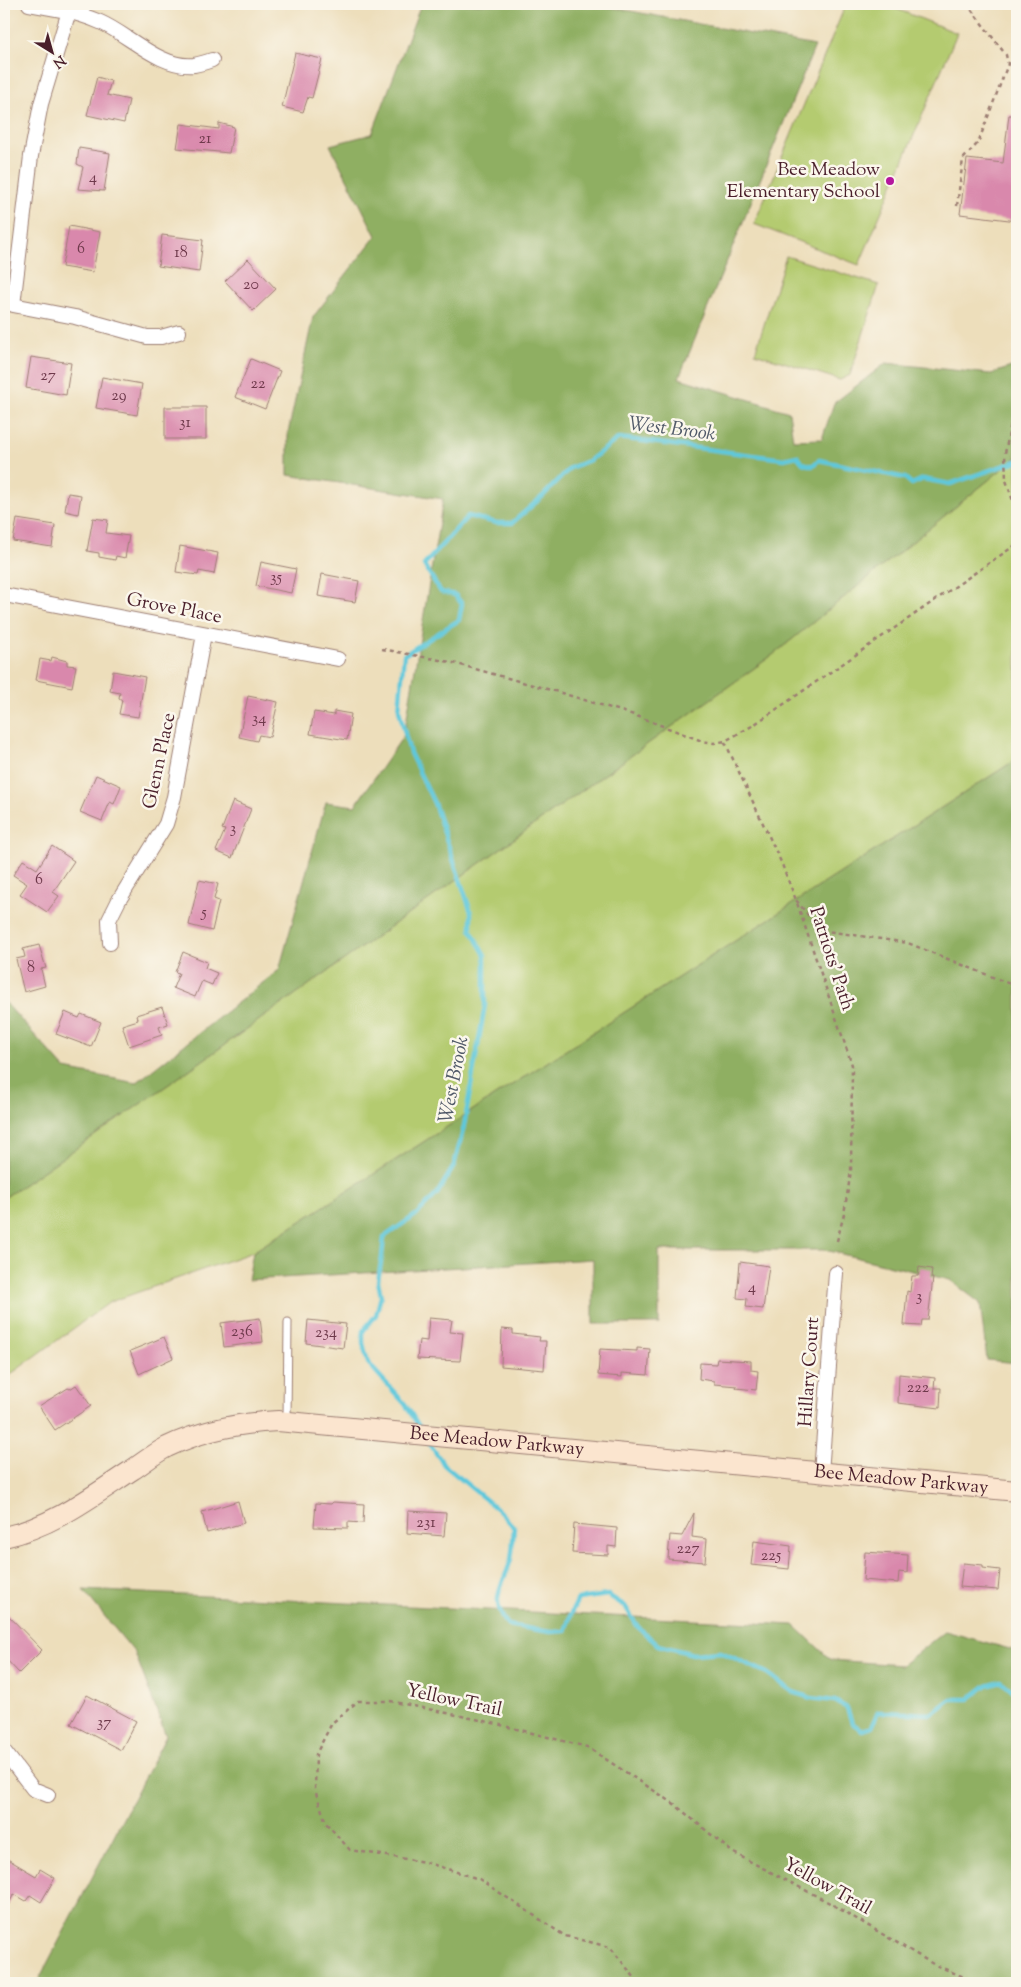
<svg xmlns="http://www.w3.org/2000/svg" width="1021" height="1987" font-family="'Sorts Mill Goudy',serif">
<style>
.green{fill:#b4cb70;stroke:#7f754e}
.forest{fill:#8faf62;stroke:#6c6746}
.lines{fill:none;stroke-linecap:round;stroke-linejoin:round}
.stream{stroke:#5fc8db;stroke-width:4.5}
.building{fill:#d988ac}
.lane-casing{stroke:#9c7e73;stroke-width:9}
.street-casing{stroke:#9c7e73;stroke-width:16}
.secondary-casing{stroke:#9c7e73;stroke-width:22}
.path{stroke:#9c7e73;stroke-width:2.5;stroke-dasharray:4 4;stroke-linecap:butt}
.lane{stroke:#fff;stroke-width:7}
.street{stroke:#fff;stroke-width:14}
.secondary{stroke:#fbe5cf;stroke-width:20}
.poi-dot{fill:#b5179e;stroke:#fbf7ec;stroke-width:2}
.labels{text-anchor:middle;dominant-baseline:central;stroke-width:5;stroke-linejoin:round;paint-order:stroke}
.number-label{font-size:16px;fill:#6e394b}
.poi-label{font-size:19px;fill:#4a1f2b;stroke:#fbf7ec;text-anchor:end}
.street-label{font-size:19px;fill:#4a1f2b;stroke:#fbf7ec}
.water-label{font-size:20px;font-style:italic;fill:#515a69;stroke:#fbf7ec}
</style>
<rect width="100%" height="100%" fill="#fbf7ec"/>
<filter id="ink" filterUnits="userSpaceOnUse"><feTurbulence type="fractalNoise" baseFrequency=".02" numOctaves="2"/><feDisplacementMap in="SourceGraphic" scale="10" xChannelSelector="R" yChannelSelector="G"/><feConvolveMatrix kernelMatrix="1 2 1 2 8 2 1 2 1" color-interpolation-filters="sRGB"/></filter>
<filter id="wash" filterUnits="userSpaceOnUse"><feTurbulence type="fractalNoise" baseFrequency=".0096" numOctaves="4" result="noise"/><feDisplacementMap in="SourceGraphic" scale="20" xChannelSelector="R" yChannelSelector="G"/><feGaussianBlur stdDeviation="1.12" result="paint"/><feColorMatrix in="noise" values="0 0 0 0 0 0 0 0 0 0 0 0 0 0 0 0 0 1.4 0 .05"/><feComposite in="paint" operator="in"/></filter>
<g filter="url(#wash)">
<rect width="100%" height="100%" fill="#eddebb"/>
<path class="green" d="M846 4H884L957 33 859 265 754 224Z
M786 256 879 285 850 375 840 380 755 353Z
M1017 457V759L253 1252 110 1302 4 1379V1198L175 1080 774 654Z"/>
<path class="forest" d="M421 4H594L815 46 679 378 789 412 793 440 822 439 834 403 886 363 991 374 1017 365V457L774 654 175 1080 4 1198V1001L65 1069 136 1083 279 970 326 802 355 806 404 735 443 499 288 475V433L313 317 376 236 330 145 372 134Z
M1017 759 1016 841 1017 847V1363L987 1360 980 1303 950 1280 825 1250H659V1324H593V1259L248 1280 253 1252Z
M83 1590 794 1625 831 1660 902 1665 945 1631 1017 1651V1983H37L166 1736 135 1653Z"/>
<g class="lines">
<path class="stream" d="M420 1428 405 1404 368 1363 363 1343V1331L376 1315 381 1296 378 1281 382 1256 384 1237 417 1214 437 1194 454 1166 464 1126 485 1005V955L471 930V912L434 803 410 753 399 710 404 655 459 620 462 604 455 595 441 592 424 565 468 516 497 523H512L543 496 570 468 590 460 619 438 784 459 797 456 803 463 812 466 819 460 905 478 912 484 923 479 950 484 1017 461
M428 1441 444 1465 497 1509 514 1527C513 1537 513 1549 511 1559 504 1586 487 1598 508 1625L550 1632 565 1631 572 1611 578 1599 608 1595 625 1606 638 1627 658 1645 693 1654 721 1652 767 1673 793 1692 811 1698 835 1701 847 1708 852 1723 862 1730 871 1727 878 1712 931 1714 951 1699H969L987 1685 1001 1681 1017 1695"/>
</g>
<g id="blocks">
<path class="building" d="M295 53 322 59 312 98 308 97 303 112 282 107Z
M97 77 111 81 107 95 129 100 124 123 87 115Z
M1009 115H1017V221L960 214 967 159 1003 163Z
M219 123 234 127 229 153 177 148 181 124 219 129Z
M79 148 110 153 104 191 78 189 83 167 77 164Z
M69 226 100 232 93 272 62 267Z
M162 235 203 240 199 272 158 266Z
M248 259 276 289 253 311 225 281Z
M31 357 71 363 66 395 26 388Z
M251 359 280 371 265 409 235 397Z
M102 377 142 384 137 415 96 408Z
M165 407H206V439H165Z
M68 493 81 495 78 514 65 511Z
M93 518 108 520 106 533 129 536 125 558 116 556 115 560 99 557V553L87 551Z
M17 519 55 525 52 547 13 541Z
M180 546 218 553 214 574 199 571 198 575 176 572Z
M261 562 296 569 291 593 256 586Z
M322 574 359 581 355 602 318 596Z
M52 657 67 661V665L76 666 72 687 36 680 40 659 51 661Z
M113 671 145 677 138 717 119 714 122 700 119 698 120 693 110 691Z
M248 696 278 702 270 737 259 735 257 741 239 737Z
M334 711 351 714 347 740 310 734 314 712 334 715Z
M96 775 121 786 114 804 110 802 102 821 80 812Z
M233 801 251 809 232 858 216 851 225 830 222 829Z
M52 846 74 861 53 892 59 896 47 912 20 894 27 884 13 875 23 860 37 869Z
M199 880 218 884 214 899 219 901 212 931 189 925Z
M39 945 46 968 41 969 45 986 24 992 16 959 25 957 23 949Z
M183 952 207 962 205 968 217 973 212 985 202 981 195 997 173 988 179 973 175 972Z
M162 1007 168 1024 159 1027 162 1035 129 1046 122 1025 138 1020 136 1015Z
M65 1012 79 1018 81 1014 101 1022 91 1047 56 1034Z
M740 1262 769 1266 763 1309 746 1307 747 1299 737 1298Z
M919 1267 932 1269 931 1278H933L928 1320H922L921 1326 904 1325 907 1291 910 1292 912 1276H918Z
M260 1318 263 1342 224 1347 221 1323Z
M429 1318 452 1320 450 1332 463 1333 460 1361 417 1359 419 1340 427 1341Z
M308 1320 346 1324 343 1348 306 1343Z
M502 1329 513 1330V1334L540 1337 539 1341H546L544 1370 501 1366Z
M164 1337 173 1358 139 1374 130 1351Z
M637 1348 650 1349 648 1375 622 1373V1377L598 1375 600 1349 637 1351Z
M717 1359 751 1361V1370L758 1371 756 1390 736 1388 737 1386 714 1384V1381L699 1379 700 1363 716 1364Z
M899 1374 935 1378 934 1388H941L940 1408 898 1403Z
M76 1385 91 1406 55 1430 39 1406 68 1388 70 1389Z
M238 1501 244 1523 207 1533 202 1512Z
M333 1502 364 1504 363 1523 348 1522V1528L314 1527 316 1503 331 1504Z
M408 1511 446 1513 444 1536 407 1533Z
M694 1513 692 1537 707 1539 705 1562 668 1559 670 1535 682 1536Z
M574 1524 617 1528 616 1547 608 1546V1555L572 1553Z
M754 1541 791 1546 789 1569 751 1565Z
M865 1552 908 1555 907 1573 899 1572 898 1583 863 1580Z
M963 1563 983 1565V1568L1000 1570 998 1590 960 1587Z
M4 1611 42 1650 19 1673 4 1657Z
M87 1695 136 1721 121 1750 71 1724Z
M4 1857 36 1876 40 1869 55 1878 41 1902 30 1895 26 1901 14 1894 4 1913Z"/>
</g>
</g>
<g filter="url(#ink)">
<use href="#blocks" fill-opacity="0" stroke="#9c7e73" stroke-width="1"/>
<g class="lines">
<defs>
<path id="lane" d="M287 1419 288 1322"/>
<path id="street" d="M29 4C53 8 77 12 100 22 128 34 161 69 194 65 200 64 206 62 212 60
M69 11 41 104 31 156 13 305 75 317 147 337H161L179 332
M4 595 338 659
M110 943 109 920 119 900 166 824 174 797 204 634
M821 1473 836 1273
M4 1751 33 1789 48 1795"/>
<g id="secondary">
<path id="s1" d="M4 1537C52 1527 91 1497 132 1470 143 1463 155 1453 167 1447 203 1430 238 1423 278 1421L1017 1491"/>
</g>
</defs>
<use href="#lane" class="lane-casing"/>
<use href="#street" class="street-casing"/>
<use href="#secondary" class="secondary-casing"/>
<path class="path" d="M957 206 963 159 978 143 1008 64 1006 55 967 4
M1017 394 1005 453 1006 480 1017 513
M382 649 450 662 558 692 634 715 702 741 714 743 725 741 752 726 1017 544
M725 742 781 862 796 900
M837 1241 844 1214 851 1171 852 1065 796 900 820 930 908 943 1010 984 1017 991
M639 1983 610 1947 565 1936 479 1879 425 1862 350 1850 326 1823 315 1790 316 1754 332 1723 358 1701H390L485 1721 587 1747 673 1803 732 1852 828 1902 933 1964 978 1983"/>
<use href="#lane" class="lane"/>
<use href="#street" class="street"/>
<use href="#secondary" class="secondary"/>
</g>
</g>
<circle class="poi-dot" cx="890" cy="181" r="5"/>
<g class="labels">
<g class="number-label">
<text x="205" y="139">21</text>
<text x="93" y="178">4</text>
<text x="81" y="249">6</text>
<text x="181" y="253">18</text>
<text x="251" y="285">20</text>
<text x="48" y="376">27</text>
<text x="258" y="384">22</text>
<text x="119" y="396">29</text>
<text x="185" y="423">31</text>
<text x="276" y="578">35</text>
<text x="259" y="719">34</text>
<text x="233" y="829">3</text>
<text x="39" y="880">6</text>
<text x="204" y="913">5</text>
<text x="31" y="968">8</text>
<text x="752" y="1288">4</text>
<text x="919" y="1297">3</text>
<text x="242" y="1332">236</text>
<text x="326" y="1333">234</text>
<text x="918" y="1388">222</text>
<text x="426" y="1523">231</text>
<text x="688" y="1549">227</text>
<text x="771" y="1556">225</text>
<text x="104" y="1723">37</text>
</g>
<g class="poi-label">
<text x="880" y="170">Bee Meadow<tspan x="880" dy="22">Elementary School</tspan></text>
</g>
<g class="street-label">
<text transform="translate(174 609) rotate(11)">Grove Place</text>
<text transform="translate(160 761) rotate(-78)">Glenn Place</text>
<text transform="translate(831 959) rotate(72)">Patriots' Path</text>
<text transform="translate(810 1372) rotate(-86)">Hillary Court</text>
<text stroke="none"><textPath href="#s1" startOffset="522">Bee Meadow Parkway</textPath></text>
<text stroke="none"><textPath href="#s1" startOffset="928">Bee Meadow Parkway</textPath></text>
<text transform="translate(454 1701) rotate(12)">Yellow Trail</text>
<text transform="translate(827 1887) rotate(29)">Yellow Trail</text>
</g>
<g class="water-label">
<text transform="translate(672 430) rotate(7)">West Brook</text>
<text transform="translate(455 1080) rotate(-79)">West Brook</text>
</g>
</g>
<rect width="1021" height="1987" fill="none" stroke="#fbf7ec" stroke-width="20"/>
<g transform="translate(52 52) rotate(143)" stroke="#fbf7ec" stroke-width="4" paint-order="stroke">
<path d="M0-4L9 19L0 12L-9 19Z" fill="#4a1f2b"/>
<text y="-8" font-size="14" font-weight="bold" text-anchor="middle" fill="#4a1f2b">N</text>
</g>
</svg>
